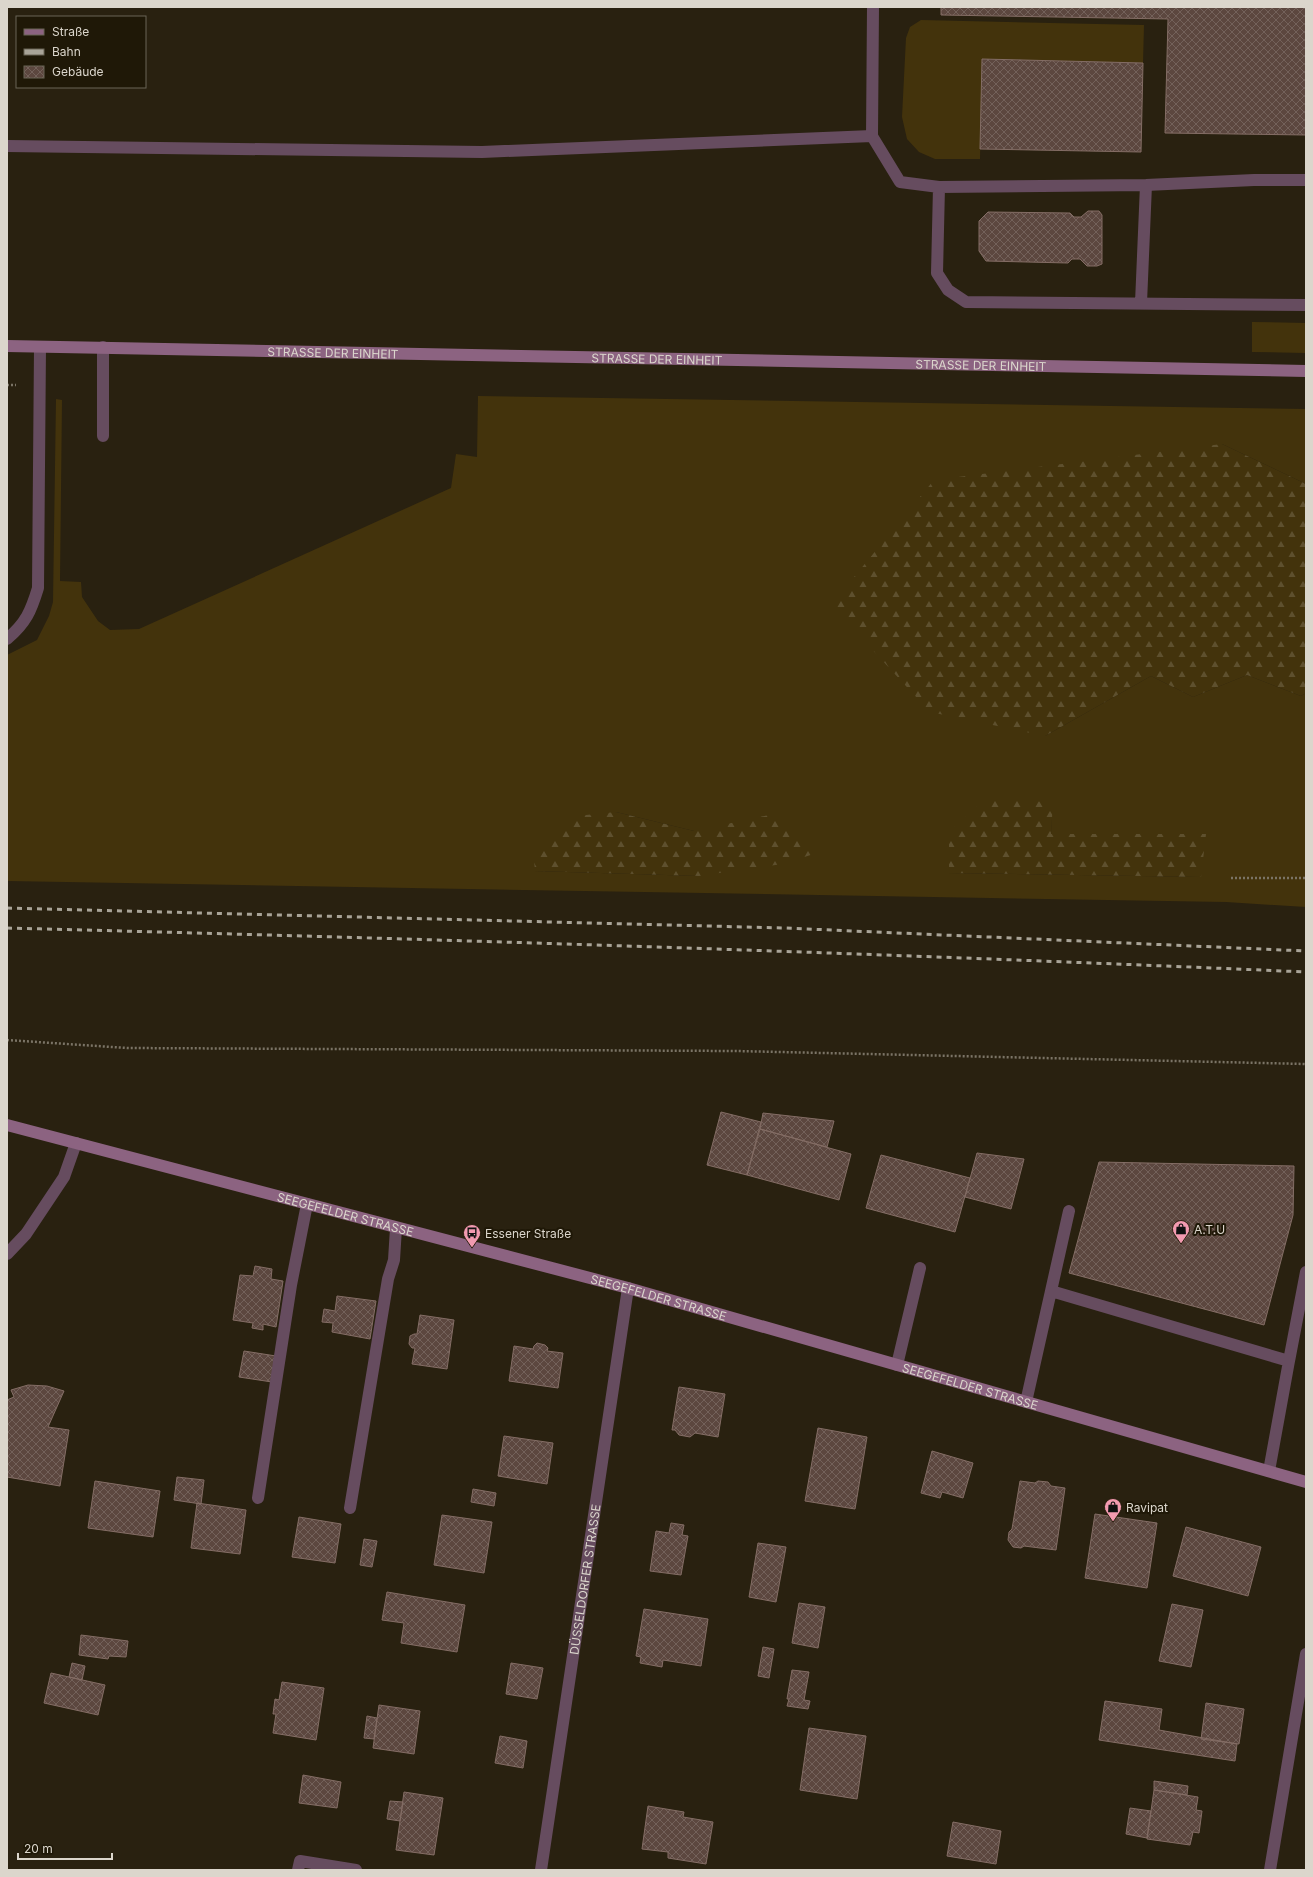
<svg xmlns="http://www.w3.org/2000/svg" width="1313" height="1877" font-family="Inter,sans-serif">
<style>
.grass{fill:#43330c;fill-rule:evenodd}
.forest{fill:url(#forest-firs)}
.building{fill:url(#building-cross-hatch);stroke:#846d65}
.lines{fill:none;stroke-linecap:round;stroke-linejoin:round}
.path{stroke:#7b7466;stroke-width:2.5;stroke-dasharray:2 2;stroke-linecap:butt}
.lane{stroke:#664c5f;stroke-width:12}
.street{stroke:#664c5f;stroke-width:12}
.secondary{stroke:#8c6381;stroke-width:12}
.rail{stroke:#a9a498;stroke-width:3;stroke-dasharray:5 5;stroke-linecap:butt}
.labels{text-anchor:middle;dominant-baseline:central;stroke-width:4;stroke-linejoin:round;paint-order:stroke}
.street-label{font-size:12px;fill:#dbd6cc;stroke:#1f1807}
.poi-label{font-size:12px;fill:#dbd6cc;stroke:#1f1807;text-anchor:start}
</style>
<defs>
<pattern id="forest-firs" width="22" height="20" patternUnits="userSpaceOnUse"><rect width="22" height="20" fill="#43330c"/><path d="M5 1l3.5 6h-7zM16 11l3.5 6h-7z" fill="#5e502e"/></pattern>
<pattern id="building-cross-hatch" width="8" height="8" patternUnits="userSpaceOnUse"><rect width="8" height="8" fill="#5c473f"/><path d="M0 0l8 8M0 8l8-8" fill="none" stroke="#73615a"/></pattern>
</defs>
<rect width="100%" height="100%" fill="#292110"/>
<path class="grass" d="M921 20 1144 25 1143 63 982 59 980 159H935L919 152 907 139 902 117 906 38 910 27Z
M1252 322 1306 323V353L1252 352Z
M478 396 1306 409V484L1222 444 1045 736 1151 676 1193 697 1247 675 1301 696 1306 693V907L1226 902 7 881V655L37 640 49 616 53 602 56 399 62 400 60 581 81 582 82 597 98 621 110 630 139 629 451 488 456 454 477 457ZM1052 802 1051 834 1201 877 949 873ZM616 812 694 831 699 876 535 871Z"/>
<path class="forest" d="M1222 444 1306 484V693L1301 696 1247 675 1193 697 1151 676 1045 736 930 712 831 605 934 480Z
M985 799 1053 802 1051 834H1206L1201 877 949 873V832Z
M616 812 694 831 769 815 817 853 782 864 699 876 535 871 533 850 576 816Z"/>
<path class="building" d="M941 7H1306V135L1165 133 1168 19 941 15Z
M982 59 1143 63 1141 152 980 149Z
M1088 211H1099L1102 215V264L1097 266H1087L1080 259H1072L1068 263 986 261 979 251V221L988 212 1070 213 1074 217H1081Z
M721 1112 761 1122 747 1175 707 1165Z
M763 1113 834 1121 827 1147 760 1129Z
M760 1129 851 1154 839 1200 747 1175Z
M977 1153 1024 1159 1011 1209 965 1197Z
M881 1155 970 1178 955 1232 866 1208Z
M1099 1162 1294 1166 1293 1215 1264 1325 1069 1273Z
M255 1266 272 1269 271 1279 283 1281 276 1327 263 1324V1330L252 1328 253 1323 233 1320 240 1275 253 1276Z
M337 1296 376 1301 370 1339 332 1332 333 1323 322 1322 324 1309 335 1311Z
M420 1315 454 1320 447 1369 412 1364 415 1348H412L409 1344 410 1336 414 1334H417Z
M537 1343 545 1345 548 1348 547 1351 563 1353 558 1388 509 1381 514 1346 533 1349 534 1346Z
M244 1351 276 1356 272 1382 239 1377Z
M28 1385 47 1386 64 1391 48 1427 69 1430 60 1486 7 1477V1400L14 1397 11 1390Z
M679 1387 725 1394 718 1437 695 1433 690 1437 679 1435 675 1430H672Z
M818 1428 867 1437 855 1509 805 1501Z
M504 1436 553 1443 547 1484 498 1476Z
M932 1451 973 1463 963 1498 942 1492 940 1498 921 1493Z
M177 1477 204 1480 201 1504 174 1500Z
M95 1481 160 1491 153 1537 88 1528Z
M1020 1481 1035 1483 1038 1481 1048 1482 1051 1486 1065 1488 1056 1550 1024 1546 1021 1548 1013 1547 1008 1540 1009 1532 1012 1529Z
M473 1489 496 1493 494 1506 471 1502Z
M197 1503 246 1510 240 1554 191 1548Z
M1095 1514 1157 1523 1147 1588 1085 1578Z
M442 1515 492 1522 484 1573 434 1565Z
M299 1517 341 1524 335 1563 292 1557Z
M671 1523 684 1525 682 1535 688 1536 681 1575 650 1571 656 1531 669 1533Z
M1186 1527 1261 1547 1248 1596 1173 1576Z
M364 1539 377 1541 372 1567 360 1565Z
M758 1543 786 1547 776 1602 749 1597Z
M387 1592 465 1605 457 1652 401 1643 404 1623 382 1620Z
M799 1603 825 1607 818 1648 792 1643Z
M1172 1604 1203 1610 1191 1667 1159 1661Z
M644 1609 708 1619 701 1666 663 1660 662 1667 640 1663 641 1657 636 1656Z
M81 1635 128 1641 126 1657 109 1656 108 1659 79 1655Z
M763 1647 774 1649 769 1678 758 1676Z
M72 1663 85 1666 82 1680 69 1677Z
M511 1663 543 1668 537 1699 506 1694Z
M792 1670 809 1672 804 1700 810 1701 808 1709 787 1706 789 1699H787Z
M51 1673 105 1685 98 1715 44 1703Z
M282 1682 324 1688 316 1740 273 1733 276 1714H273L275 1699 279 1700Z
M1105 1701 1162 1709 1159 1730 1237 1744 1235 1761 1099 1740Z
M1206 1703 1244 1709 1239 1744 1201 1739Z
M379 1705 420 1711 414 1754 373 1748Z
M367 1716 377 1718 374 1739 364 1738Z
M809 1728 866 1736 857 1799 800 1790Z
M500 1736 527 1741 523 1768 495 1763Z
M303 1775 341 1782 337 1808 299 1803Z
M1154 1781 1188 1786 1187 1795 1154 1790Z
M1154 1790 1198 1797 1196 1810 1202 1811 1199 1833 1193 1832 1190 1845 1147 1839Z
M404 1792 443 1798 434 1855 396 1850Z
M390 1801 403 1802 400 1821 387 1819Z
M648 1806 684 1812 683 1817 713 1822 706 1864 668 1858V1852L642 1849Z
M1130 1808 1151 1811 1147 1838 1126 1834Z
M953 1822 1001 1831 996 1864 947 1856Z"/>
<g class="lines">
<path class="path" d="M7 385H16
M1231 878H1306
M7 1040 127 1048 736 1051 1306 1064"/>
<path class="lane" d="M872 136 900 182 939 187 1146 185 1254 180H1306
M7 146 482 152 872 136 873 7
M939 187 937 273 948 290 966 302 1306 305
M1141 303 1146 185
M103 347V436
M7 639C26 623 31 611 38 588L40 347
M1051 1291 1069 1211
M1289 1361 1306 1272
M897 1365 920 1268
M1026 1402 1051 1291 1289 1361 1269 1471
M258 1498 291 1285 307 1204
M350 1508 388 1279 394 1260 396 1228
M298 1870 300 1861 356 1870"/>
<g class="street">
<path d="M7 1254 26 1234 64 1177 76 1143"/>
<path id="s1" d="M541 1870 628 1288"/>
<path d="M1270 1870 1306 1654"/>
</g>
<g class="secondary">
<path id="s2" d="M7 346 1306 371"/>
<path id="s3" d="M7 1125 628 1288 1306 1482"/>
</g>
<path class="rail" d="M7 908 785 928 1306 951
M7 928C440 939 873 953 1306 972"/>
</g>
<defs>
<symbol id="shop-pin" viewBox="-11 -11 22 30"><path d="M0 17L-7.5 6A9.5 9.5 0 1 1 7.5 6Z" fill="#f29ab0" stroke="#1f1807"/><path d="M-5-2.5h2.3a2.7 3.5 0 0 1 5.4 0H5L5.5 6h-11ZM-1.5-2.5h3a1.5 2.3 0 0 0-3 0Z" fill="#111"/></symbol>
<symbol id="bus-pin" viewBox="-11 -11 22 30"><path d="M0 17L-7.5 6A9.5 9.5 0 1 1 7.5 6Z" fill="#f29ab0" stroke="#1f1807"/><path d="M-5-6H5V4H4V6H2V4H-2V6H-4V4H-5ZM-3.5-4V0h7V-4ZM-3.5 1.2v1.5H-2V1.2ZM2 1.2v1.5H3.5V1.2Z" fill="#111"/></symbol>
</defs>
<g fill-rule="evenodd">
<use href="#shop-pin" x="1171" y="1219" width="20" height="27"/>
<use href="#bus-pin" x="462" y="1223" width="20" height="27"/>
<use href="#shop-pin" x="1103" y="1497" width="20" height="27"/>
</g>
<g class="labels">
<g class="street-label">
<text stroke="none"><textPath href="#s2" startOffset="326">STRASSE DER EINHEIT</textPath></text>
<text stroke="none"><textPath href="#s2" startOffset="650">STRASSE DER EINHEIT</textPath></text>
<text stroke="none"><textPath href="#s2" startOffset="974">STRASSE DER EINHEIT</textPath></text>
<text stroke="none"><textPath href="#s3" startOffset="350">SEEGEFELDER STRASSE</textPath></text>
<text stroke="none"><textPath href="#s3" startOffset="674">SEEGEFELDER STRASSE</textPath></text>
<text stroke="none"><textPath href="#s3" startOffset="998">SEEGEFELDER STRASSE</textPath></text>
<text stroke="none"><textPath href="#s1" startOffset="294">DÜSSELDORFER STRASSE</textPath></text>
</g>
<g class="poi-label">
<text x="1194" y="1229">A.T.U</text>
<text x="485" y="1233">Essener Straße</text>
<text x="1126" y="1507">Ravipat</text>
</g>
</g>
<rect width="1313" height="1877" fill="none" stroke="#dbd6cc" stroke-width="16"/>
<rect x="16" y="16" width="130" height="72" fill="#1f1807" stroke="#6a6456"/>
<rect x="24" y="29" width="20" height="6" fill="#8c6381" stroke="#6a6456"/>
<text x="52" y="36" font-size="12" fill="#dbd6cc">Straße</text>
<rect x="24" y="49" width="20" height="6" fill="#a9a498" stroke="#6a6456"/>
<text x="52" y="56" font-size="12" fill="#dbd6cc">Bahn</text>
<rect x="24" y="66" width="20" height="12" fill="url(#building-cross-hatch)" stroke="#6a6456"/>
<text x="52" y="76" font-size="12" fill="#dbd6cc">Gebäude</text>
<path d="M18 1853v6h94v-6" fill="none" stroke="#dbd6cc" stroke-width="2"/>
<text x="24" y="1853" font-size="12" fill="#dbd6cc" stroke="#1f1807" stroke-width="3" paint-order="stroke">20 m</text>
</svg>
